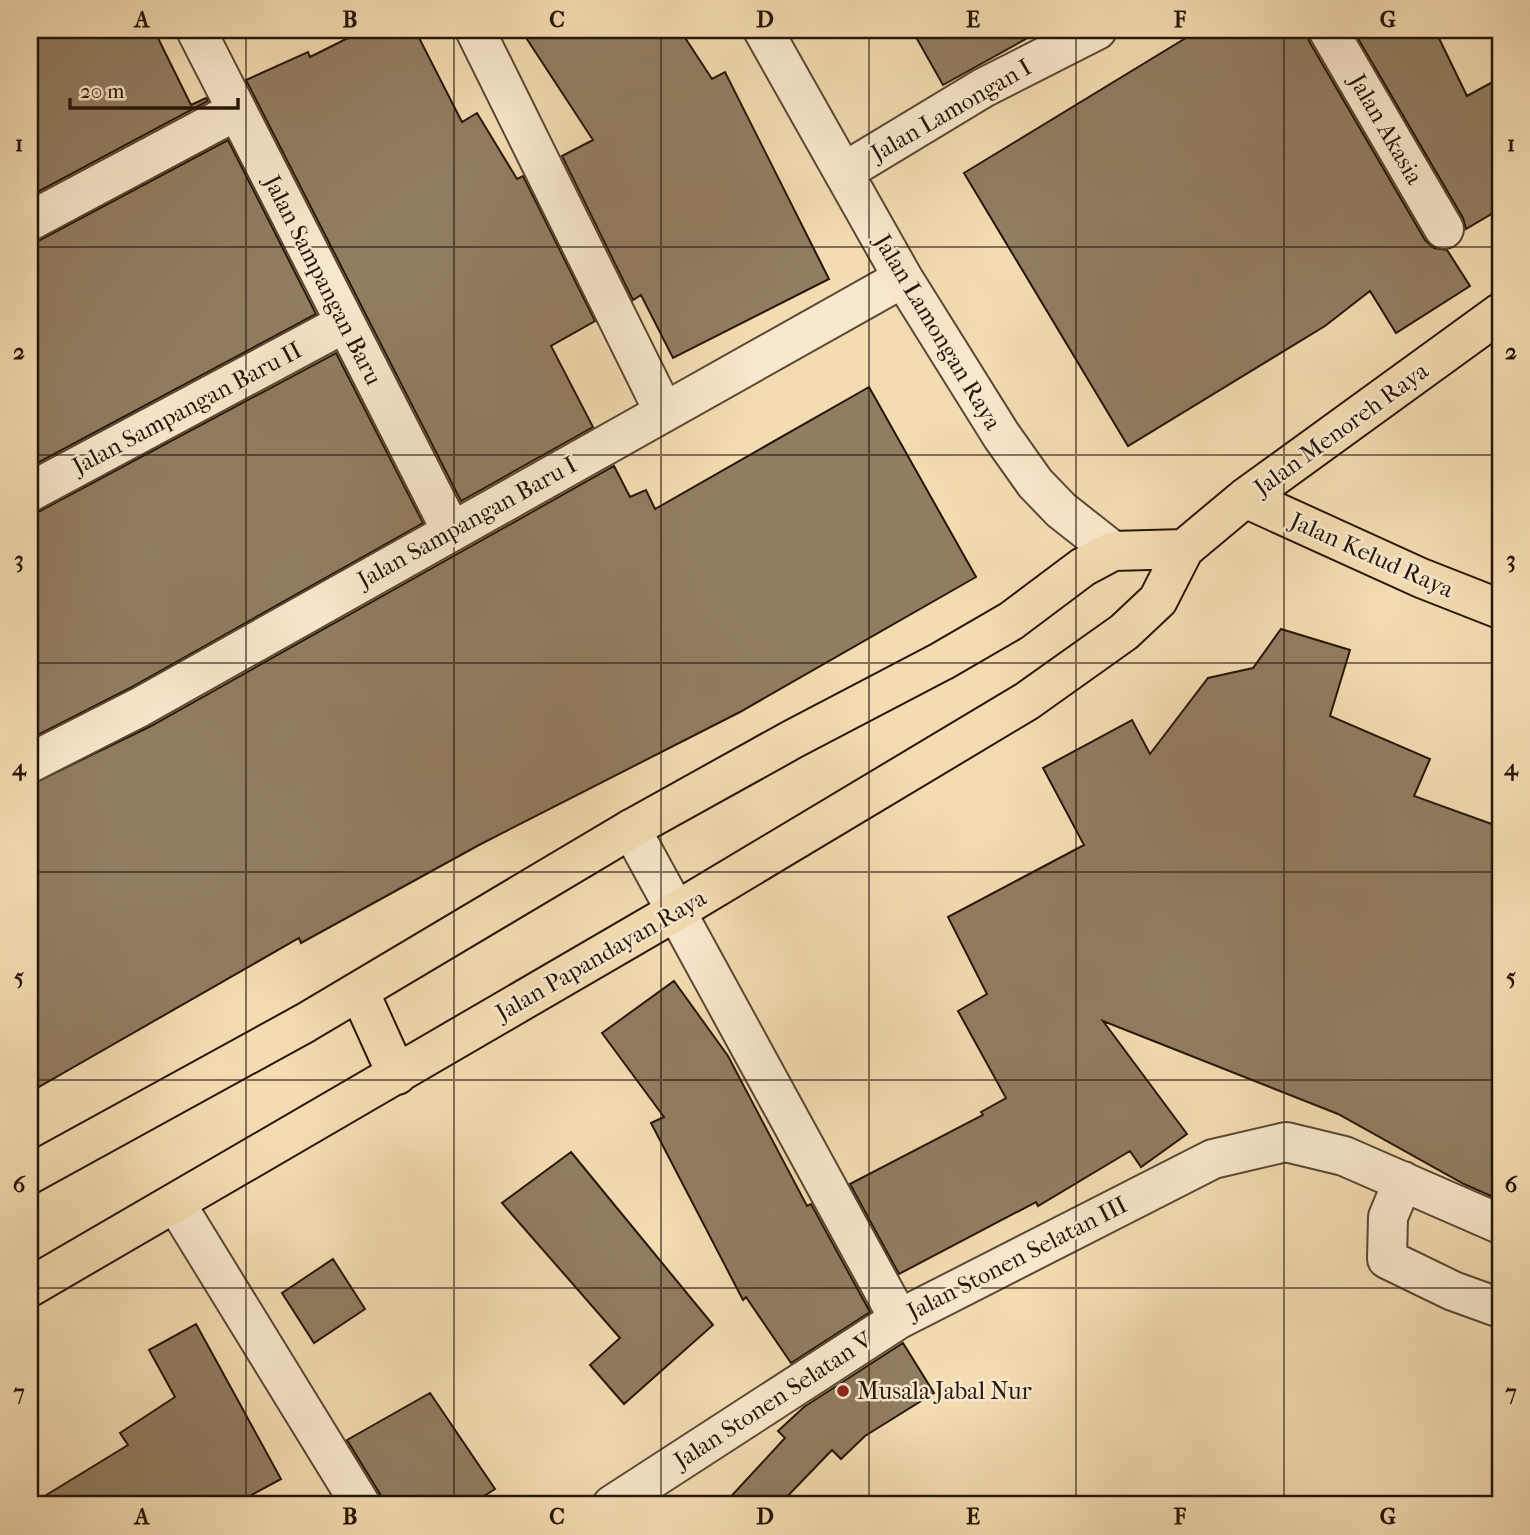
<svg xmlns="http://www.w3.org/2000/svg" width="1530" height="1535" font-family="'IM FELL French Canon',serif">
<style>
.building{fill:#917d61;stroke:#261609;stroke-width:2}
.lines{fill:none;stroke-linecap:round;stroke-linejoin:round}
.minor-casing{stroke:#5a4833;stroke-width:42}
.major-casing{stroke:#261609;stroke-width:42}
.minor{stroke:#f8e8cd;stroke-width:38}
.major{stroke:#f4dcb2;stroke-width:38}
.grid{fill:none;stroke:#261609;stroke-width:2;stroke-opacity:0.55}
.poi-dot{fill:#8f2418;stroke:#f8e8cd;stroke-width:2.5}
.labels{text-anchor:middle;stroke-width:5;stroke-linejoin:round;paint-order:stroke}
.street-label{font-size:24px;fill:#261609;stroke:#f8e8cd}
.poi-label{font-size:24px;fill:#261609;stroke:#f8e8cd;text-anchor:start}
.neatline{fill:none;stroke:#261609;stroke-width:2.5}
.grid-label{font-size:23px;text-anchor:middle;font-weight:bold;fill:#261609}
</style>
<rect width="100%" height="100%" fill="#f4dcb2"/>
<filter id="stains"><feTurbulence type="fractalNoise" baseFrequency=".00286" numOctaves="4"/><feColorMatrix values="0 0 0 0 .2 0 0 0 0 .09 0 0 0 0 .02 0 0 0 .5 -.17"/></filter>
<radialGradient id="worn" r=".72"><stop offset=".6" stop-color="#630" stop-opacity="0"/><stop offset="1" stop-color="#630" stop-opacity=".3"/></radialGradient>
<path class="building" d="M30 30H154L191 105 206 98 208 101 30 196Z
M364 30H415L462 122 477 113 517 179 523 176 595 321 551 346 593 427 461 501 246 80 308 52 310 57Z
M521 30H680L712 79 725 72 829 279 673 358 641 295 633 300 562 156 593 140Z
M912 30H1042L943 85Z
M1199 30H1306L1309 41 1425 240 1434 248 1447 250 1470 286 1396 333 1370 291 1325 326 1128 446 964 173Z
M1353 30H1435L1467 96 1500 78V209L1466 229 1463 218Z
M228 140 316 314 30 467V243L40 240Z
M336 353 423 523 130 688 30 739V514L40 511Z
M869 387 976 577 740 712 479 845 301 943 299 938 30 1092V785L151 726 614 466 630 497 646 490 655 509Z
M1281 629 1350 650 1330 716 1430 759 1414 796 1500 827V1200L1464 1184 1338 1114 1103 1021 1187 1134 1141 1167 1130 1151 1038 1206 1036 1202 899 1274 850 1184 983 1115 981 1112 1006 1098 958 1011 987 994 948 917 1084 845 1043 768 1132 720 1150 754 1208 678 1253 668Z
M674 981 728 1056 807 1206 811 1204 870 1312 791 1363 746 1297 743 1300 651 1123 664 1117 602 1033Z
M571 1152 713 1325 624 1404 590 1365 620 1338 502 1203Z
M333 1259 365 1309 314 1343 282 1293Z
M196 1324 281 1479 233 1505H30L128 1445 120 1433 175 1397 149 1350Z
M903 1343 934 1393 865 1436 841 1459 832 1450 779 1505H723L785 1438 778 1431 804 1407Z
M430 1393 495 1489 470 1505H383L380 1494 347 1440Z"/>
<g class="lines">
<g class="minor-casing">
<path id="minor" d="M196 30 451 530
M475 30 664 412
M763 30 903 278 1001 435 1035 483 1061 510 1113 551
M1328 30 1444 229
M844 172 983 88 1097 30
M30 221 236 111
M30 492 345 323
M30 763 140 707 903 278
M631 829 899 1319 1213 1159 1286 1142 1344 1156 1500 1224
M1403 1181 1388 1217 1387 1259 1453 1291 1500 1308
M176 1204 361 1505
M612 1505 899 1319"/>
</g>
<g class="major-casing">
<path id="major" d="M1245 498 1421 578 1500 609
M359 991 397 1075
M30 1174 305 1023 631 829 793 739 942 661 1011 621 1083 567 1113 551 1184 549
M30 1287 678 910 1027 701 1124 632 1158 600 1184 549 1245 498 1500 313"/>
</g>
<use href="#minor" class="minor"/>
<use href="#major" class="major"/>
</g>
<path class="grid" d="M246 30V1505M454 30V1505M661 30V1505M869 30V1505M1076 30V1505M1284 30V1505M30 247H1500M30 455H1500M30 663H1500M30 872H1500M30 1080H1500M30 1288H1500"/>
<circle class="poi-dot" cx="843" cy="1391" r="7"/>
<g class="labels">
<g class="street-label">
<text transform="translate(951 110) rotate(-30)" y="8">Jalan Lamongan I</text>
<text transform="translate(1386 129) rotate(60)" y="8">Jalan Akasia</text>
<text transform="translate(323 280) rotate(63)" y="8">Jalan Sampangan Baru</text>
<text transform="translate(938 332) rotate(59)" y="8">Jalan Lamongan Raya</text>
<text transform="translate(187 408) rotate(-28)" y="8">Jalan Sampangan Baru II</text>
<text transform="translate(1341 429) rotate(-36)" y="8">Jalan Menoreh Raya</text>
<text transform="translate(467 522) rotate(-29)" y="8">Jalan Sampangan Baru I</text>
<text transform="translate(1372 555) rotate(24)" y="8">Jalan Kelud Raya</text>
<text transform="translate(601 955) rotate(-30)" y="8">Jalan Papandayan Raya</text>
<text transform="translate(1017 1258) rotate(-27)" y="8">Jalan Stonen Selatan III</text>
<text transform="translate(773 1400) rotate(-33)" y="8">Jalan Stonen Selatan V</text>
</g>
<g class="poi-label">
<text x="857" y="1399">Musala Jabal Nur</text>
</g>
</g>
<rect width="1530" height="1535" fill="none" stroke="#f4dcb2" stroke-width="77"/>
<path d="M70 98v10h168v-10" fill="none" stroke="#261609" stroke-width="3.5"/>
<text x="80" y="98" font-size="21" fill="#261609" stroke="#f8e8cd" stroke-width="5" paint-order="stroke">20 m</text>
<rect x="38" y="38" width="1454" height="1458" class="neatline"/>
<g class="grid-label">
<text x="142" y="27">A</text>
<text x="350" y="27">B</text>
<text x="557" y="27">C</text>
<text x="765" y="27">D</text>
<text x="973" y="27">E</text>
<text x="1180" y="27">F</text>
<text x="1388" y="27">G</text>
<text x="19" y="151">1</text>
<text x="1511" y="151">1</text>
<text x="19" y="359">2</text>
<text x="1511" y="359">2</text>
<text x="19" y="567">3</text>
<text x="1511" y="567">3</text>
<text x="19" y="775">4</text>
<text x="1511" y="775">4</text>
<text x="19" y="984">5</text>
<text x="1511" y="984">5</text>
<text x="19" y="1192">6</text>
<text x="1511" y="1192">6</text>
<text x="19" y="1400">7</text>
<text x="1511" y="1400">7</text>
<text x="142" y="1524">A</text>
<text x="350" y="1524">B</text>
<text x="557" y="1524">C</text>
<text x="765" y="1524">D</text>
<text x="973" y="1524">E</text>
<text x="1180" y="1524">F</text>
<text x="1388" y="1524">G</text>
</g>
<rect width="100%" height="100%" filter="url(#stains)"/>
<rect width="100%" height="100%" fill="url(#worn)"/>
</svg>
